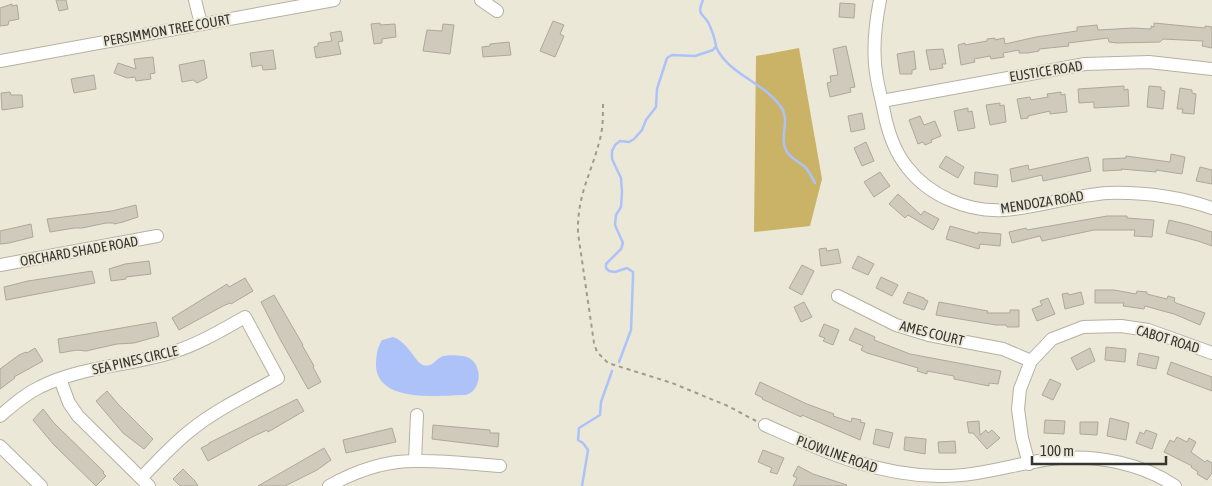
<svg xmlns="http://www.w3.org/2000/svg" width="1212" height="486" font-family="'Asap Condensed',sans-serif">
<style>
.forest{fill:#cab266}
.water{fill:#adc2f8}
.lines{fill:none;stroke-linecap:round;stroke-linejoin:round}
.stream{stroke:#adc2f8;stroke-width:2.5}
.building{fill:#cfcabb;stroke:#ada99a}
.minor-casing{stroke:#b5b1a2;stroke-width:14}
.path{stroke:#9e9b90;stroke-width:2;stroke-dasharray:4 4;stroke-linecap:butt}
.minor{stroke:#fff;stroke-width:12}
.labels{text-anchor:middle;stroke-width:4;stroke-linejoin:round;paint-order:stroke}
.street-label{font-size:14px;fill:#37352f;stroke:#ece8d8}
</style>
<rect width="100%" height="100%" fill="#ece8d8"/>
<path class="forest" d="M799 48 822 179 810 226 754 232 756 56Z"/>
<path class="water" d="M393 337C409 343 415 362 423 365 433 368 435 359 443 356 448 355 457 355 462 356 482 357 485 389 466 395 441 395 378 404 376 366 376 356 377 348 382 340Z"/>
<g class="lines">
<path class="stream" d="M716 47C729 75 764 82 781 107 791 121 778 138 787 152 791 158 799 162 805 167 809 171 812 177 815 183
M619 362 631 330 633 277V272L627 268 615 272 609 271 606 268V264L621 249 623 243 615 225 616 215 621 207 622 192 621 178 612 159V151L615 145 620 141 629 142 634 139 642 130 646 120 656 107 657 89 667 58 672 55 695 56 713 50 716 46C715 40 711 28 708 22 701 12 697 14 703 0
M582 486 588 450 583 443 578 440 579 428 600 415 601 402 612 371"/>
</g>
<path class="building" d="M56 0H66L68 9 59 11Z
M840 3 855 4 854 18 839 17Z
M12 4V6L17 5 19 19 9 21 8 25 0 26V8Z
M553 21 564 25 560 34 564 36 555 57 540 51Z
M380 23V25L395 24 396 37 382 39V43L374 44 371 24Z
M1154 23 1205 28V26L1212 27V48L1202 46 1203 41 1163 39 1160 42 1117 43 1109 42 1108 38 1068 43 1069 46 1039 49V51L1028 53H1019V50L1003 53 1004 57 991 59 990 56 974 59 975 62 961 65 958 45 965 43V45L987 41V39L995 38V40L1004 38 1005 44 1036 37 1077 31V27L1088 26 1097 25 1098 30 1133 28 1151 29V26L1154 27Z
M443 24 454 25 450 54 423 51 427 30 442 31Z
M341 31 343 41 338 42 341 54 316 58 314 47 318 46V43L332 41 330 33Z
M509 42 511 55 483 57 482 47 490 46V44Z
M846 46 855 87 850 88 851 92 830 97 827 83 831 82 830 76 838 75 833 49Z
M943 49 946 64H942L943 68 930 70 926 50Z
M273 50 276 69 263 70 262 65 252 67 250 53Z
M914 51 916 69 912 70V74H900L897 54Z
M153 57 155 73 150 74 151 79 136 81 135 77 127 78 114 73 118 63 136 69 134 59Z
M204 60 207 78 197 83 193 80 182 82 179 65Z
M94 75 96 89 74 93 71 79Z
M1124 86V90L1128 89 1129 106 1094 108V102L1079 103 1078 89Z
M1149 86 1161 87V90L1165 91 1163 109 1147 107Z
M1180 88 1192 90V93L1196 94 1194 114 1182 113 1183 109H1177Z
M10 92 11 95H22L23 107 2 110 1 93Z
M1061 92V95L1065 94 1067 112 1050 114V111L1028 116V118L1021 119 1017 99 1030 97 1031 100 1048 97 1047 94Z
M1000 103V106L1004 105 1006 122 990 125 986 105Z
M968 108V112L972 111 975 128 958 131 954 111Z
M862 113 865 129 851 132 848 116Z
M920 116 924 125 935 121 941 136 931 140 932 142 925 145 923 142 918 144 909 120Z
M866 142 874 161 862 166 854 148Z
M1171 154 1185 157 1182 174 1156 170V172L1121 169 1122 170 1103 171V159L1126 158V156L1170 162Z
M946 156 964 167 958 178 939 167Z
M1088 157 1091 171 1043 181 1042 175 1012 182 1010 169 1028 165 1029 170Z
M1200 167 1212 170V184L1196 181Z
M880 172 890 186 874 197 864 182Z
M975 172 998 175 997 187 974 184Z
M898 194 921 215 924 211 939 219 933 230 908 215 905 218 889 204Z
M136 205 138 217 123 222 114 224V223H106L82 228H74L50 232 47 219 112 211Z
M1107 216H1127V218L1154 220 1152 237 1134 236 1135 230H1094L1042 241 1040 236 1012 243 1009 232 1026 228 1027 230Z
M1169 220 1190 225 1212 232V246L1198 241 1166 233Z
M31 224 33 237 9 243 0 244V231Z
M950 226 978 234V232L1001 234 1000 246 980 244 979 249 946 239Z
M826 248 827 251 838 249 841 263 821 266 819 249Z
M858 256 874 264 868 275 852 268Z
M149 261 151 274 126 277V279L111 281 109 269 125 264Z
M802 265 814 271 802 295 789 288Z
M92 271 95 283 6 300 4 287 28 281Z
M881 277 898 285 892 296 876 288Z
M245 278 253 291 231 304 230 303 223 306 179 330 172 318 227 284 229 287Z
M1095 290H1114L1136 294 1137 291 1147 292V294L1167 299 1168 296 1175 298 1174 301 1176 303 1205 313 1200 325 1174 314 1145 306 1144 309 1123 306 1124 303H1095Z
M908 292 924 298V299L928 301 924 310 903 303Z
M1081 292 1084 304 1065 309 1062 294 1068 293 1069 295Z
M274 295 303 345H302L314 366 313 367 321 382 308 389 280 339 261 302Z
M1048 298 1055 314 1037 321 1032 309 1042 305 1040 301Z
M804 302 812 317 801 322 794 307Z
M939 302 988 311 987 313H1010V310H1019V327H1007L1006 325H996L936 315Z
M156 322 159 336 134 343 117 344 86 351 77 350 60 353 58 339Z
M824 324 839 330 833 345 823 341 825 338 819 336Z
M855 328 875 337 874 340 910 354 1001 371 998 384 989 383V386L954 379V376L927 371V374L917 371 918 368 867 353 861 350 863 346 849 340Z
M1106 347 1126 349 1125 362 1105 360Z
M35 348 43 361 14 377 15 378 0 389V369L19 355 26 352 27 353Z
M1090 348 1095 361 1077 370 1071 358Z
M1139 353 1159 357 1156 369 1137 365Z
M1171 362 1212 377V391L1167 374Z
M1050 379 1061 384 1053 400 1042 395Z
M760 382 807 404 834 414 833 416 851 422 852 418 861 420 860 422 865 423 860 440 802 415 801 417 762 399 763 398 755 394Z
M107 391 118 404 153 439 144 449 123 433 96 401Z
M297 399 304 411 268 432 267 430 252 437 208 461 201 448 209 444V443Z
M43 409 54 423 104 472 103 473 106 476 96 486 54 445 33 420Z
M1110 418 1129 423 1126 440 1107 436Z
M1045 420 1065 421 1064 434 1044 433Z
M979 421 980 435 986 430 988 433 992 430 1000 438 987 449 973 433H969L967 422Z
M1080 422H1098L1097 435 1080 434Z
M433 425 490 430V433H499L498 447 432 439Z
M392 428 396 442 346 453 343 440Z
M876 429 893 433 889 448 873 444Z
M1146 430 1157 434 1152 449 1136 443 1140 432 1144 434Z
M905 437 926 439 925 454 904 450Z
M1177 437 1187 442 1189 438 1196 442 1191 452 1205 462 1207 460 1212 463V473L1207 480 1197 474 1198 472 1191 467 1192 466 1164 452 1170 440 1174 442Z
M955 441 956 453H939L938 442Z
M324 448 331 460 317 470 285 486H258Z
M763 450 784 458 777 474 770 472 772 468 758 462Z
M798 466 813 474 847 485 846 486H793L797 478 793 476Z
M183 469 195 481 198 486H180L173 479Z"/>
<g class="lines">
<g class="minor-casing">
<path id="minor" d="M195 0 201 24
M481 0 497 11
M880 0C875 25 872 53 877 79 879 90 882 101 884 112 888 132 894 151 907 167 929 196 968 212 1003 210 1038 208 1073 195 1108 193 1143 192 1179 197 1212 208
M0 61 334 0
M882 101 1085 64 1149 62 1212 69
M0 265 157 236
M838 296 896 325 929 335 1003 349 1031 361
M60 379 69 403 78 416 149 486
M0 416C13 405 25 394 40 387 82 366 130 366 173 352 199 344 222 330 245 317L278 378C249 394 217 409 191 430 173 444 157 462 141 478
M765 425C823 451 874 475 939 476 980 477 1019 462 1059 458 1098 455 1143 464 1175 486
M0 446 41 486
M415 461 417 415
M1029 464 1022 438 1018 409 1020 389 1031 361 1052 339 1083 327 1121 326 1148 330 1212 353
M329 486C354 472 385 461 414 461 443 460 472 464 500 466"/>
</g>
<path class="path" d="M603 104C603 116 603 128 600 139 591 175 577 194 578 233L594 343 597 352 608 363 672 383 728 406 756 421"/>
<use href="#minor" class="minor"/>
</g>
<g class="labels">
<g class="street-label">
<text transform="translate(167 30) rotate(-10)" y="5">PERSIMMON TREE COURT</text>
<text transform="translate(1046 71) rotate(-9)" y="5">EUSTICE ROAD</text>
<text transform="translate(1042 202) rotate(-9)" y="5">MENDOZA ROAD</text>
<text transform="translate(79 251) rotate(-10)" y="5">ORCHARD SHADE ROAD</text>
<text transform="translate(932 333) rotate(14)" y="5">AMES COURT</text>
<text transform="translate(1168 339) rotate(17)" y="5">CABOT ROAD</text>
<text transform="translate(135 360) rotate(-13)" y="5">SEA PINES CIRCLE</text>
<text transform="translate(837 454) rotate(20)" y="5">PLOWLINE ROAD</text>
</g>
</g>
<path d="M1032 456v8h134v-8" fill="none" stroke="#37352f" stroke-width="2.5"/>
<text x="1040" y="456" font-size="15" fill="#37352f" stroke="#ece8d8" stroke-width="4" paint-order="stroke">100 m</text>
</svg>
